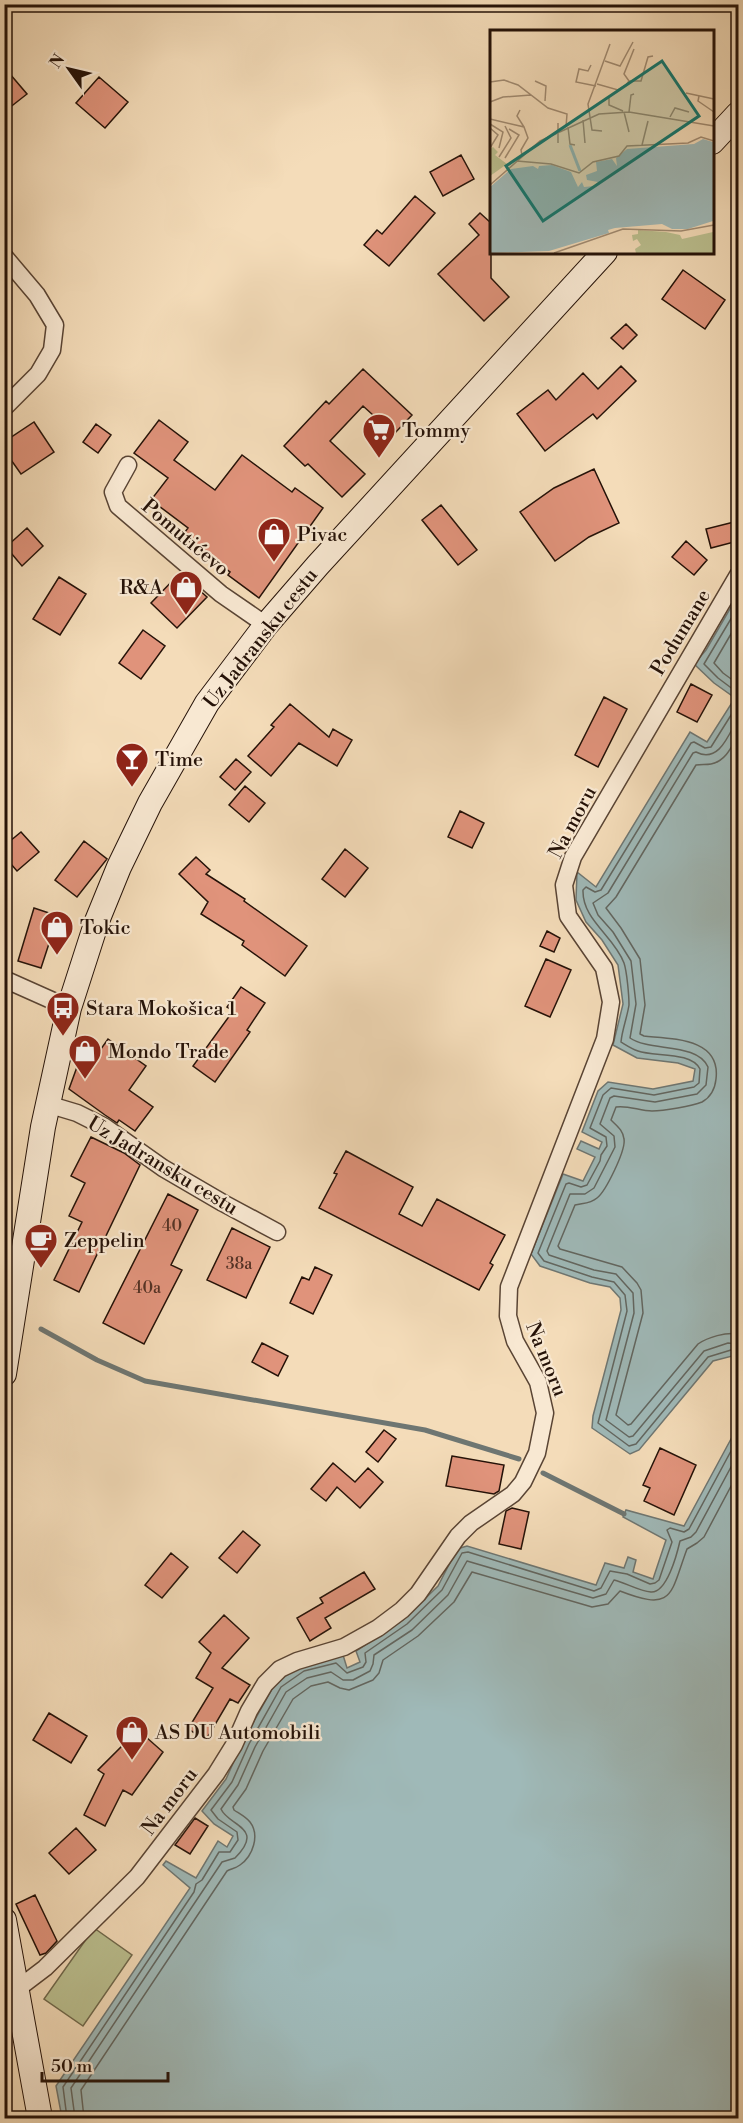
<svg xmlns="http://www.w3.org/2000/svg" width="743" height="2123" font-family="'Libre Bodoni',serif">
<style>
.green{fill:#bbc090;stroke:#70694c;stroke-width:1.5}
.water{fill:#9fb9b8;stroke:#6e7672;stroke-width:1.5}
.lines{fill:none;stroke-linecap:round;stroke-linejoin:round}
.shore{stroke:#626660;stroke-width:1.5}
.stream{stroke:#6e7672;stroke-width:5}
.building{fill:#e0937b;stroke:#251208;stroke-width:1.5}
.street-casing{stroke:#594434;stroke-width:19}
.secondary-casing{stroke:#251208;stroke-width:26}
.street{stroke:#f8e8d2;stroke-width:16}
.secondary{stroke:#f8e8d2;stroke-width:24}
.labels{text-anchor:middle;stroke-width:4.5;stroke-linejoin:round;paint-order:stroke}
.number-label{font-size:16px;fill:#543225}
.poi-label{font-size:20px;fill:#251208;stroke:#f8e8d2;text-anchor:start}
.street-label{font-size:20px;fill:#251208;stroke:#f8e8d2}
.inset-river{fill:none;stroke:#9fb9b8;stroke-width:3}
.inset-road{fill:none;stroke:#a18b72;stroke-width:1.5}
.view{fill:#0f766e;fill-opacity:0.15;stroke:#0f766e;stroke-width:3}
.inset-edge{fill:none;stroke:#251208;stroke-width:3}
</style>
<rect width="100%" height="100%" fill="#f4dcb9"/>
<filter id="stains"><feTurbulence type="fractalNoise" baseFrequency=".00333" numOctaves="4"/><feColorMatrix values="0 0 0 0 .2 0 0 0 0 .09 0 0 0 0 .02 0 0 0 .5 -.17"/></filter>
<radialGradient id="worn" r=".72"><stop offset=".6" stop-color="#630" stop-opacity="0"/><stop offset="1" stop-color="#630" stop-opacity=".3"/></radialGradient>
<path class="green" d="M94 1928 132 1955 83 2026 44 1999Z"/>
<path class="water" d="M738 595V1365L732 1356 713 1361 639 1450 630 1454 592 1428 593 1416 621 1310 620 1298 610 1287 590 1283 540 1266 531 1254 563 1174 583 1181 595 1157 577 1149 581 1141 599 1149 602 1142 582 1132 598 1091 608 1082 653 1089 693 1081 695 1069 678 1063 637 1058 613 1045 623 1004 618 965 602 940 586 922 576 900 577 872 596 887 690 732 707 742 735 698 714 683 694 664 706 650Z
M738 1426V2118H62L56 2086 190 1888 163 1865 166 1861 196 1878 218 1841 227 1847 233 1836 214 1824 202 1811 226 1779 243 1741 276 1682 302 1665 343 1655 347 1668 360 1662 356 1651 403 1620 438 1586 457 1549 467 1546 596 1585 605 1563 624 1568 628 1557 636 1560 633 1572 653 1579 666 1540 623 1517 626 1510 684 1526Z"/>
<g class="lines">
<path class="shore" d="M738 607 704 664 718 678 738 693
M738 622 714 663 723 673 738 684
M738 704 711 747 705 748 694 742 691 743 601 890 595 892 586 887 583 890C582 920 614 936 624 963 627 972 629 996 629 1005 627 1018 622 1030 621 1042 626 1045 632 1049 638 1051 654 1057 691 1051 700 1069L699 1083 694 1087 654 1095 611 1088 603 1095 590 1128 606 1137 607 1146 601 1155 600 1161 587 1185 581 1187 569 1183 566 1184 538 1253 544 1261 592 1277 614 1282 625 1295 627 1311 598 1423 629 1446 636 1444 708 1357 731 1350 738 1354
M738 718C729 734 719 764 696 752L693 753 608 893 593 903 598 915 613 932 631 961 636 1004 630 1038C650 1052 697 1042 708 1067L706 1085 697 1094 655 1102 614 1096 610 1098 600 1124 614 1136 615 1147 594 1188 585 1194H570L547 1251 549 1255 594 1270 616 1274 633 1293 634 1313 606 1420 629 1437 633 1436 704 1351 728 1343 738 1344
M738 735C732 746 726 761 711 764 706 765 701 764 696 765L616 897 606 908 621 928 640 959 645 1005 640 1034 644 1036C673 1039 721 1038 716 1079 715 1089 711 1097 702 1102 692 1106 664 1111 652 1111 640 1111 628 1105 616 1107L611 1120C617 1126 623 1130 624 1139 626 1150 606 1191 597 1198 590 1204 582 1203 575 1205L558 1246 560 1249 622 1267 637 1283 641 1290 643 1313 616 1415 628 1425 631 1424 698 1344C708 1337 726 1332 738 1334
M67 2118 63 2087 194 1892 196 1884 202 1880 219 1852H230L238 1840 237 1832 218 1819 211 1810 232 1782 249 1744 281 1687 304 1671 336 1663 347 1673 363 1667 366 1662 365 1653 407 1624 442 1590 462 1553 468 1552 594 1591 601 1588 610 1571 627 1574 650 1584 655 1583 659 1580 672 1542 667 1530 670 1528 684 1532 689 1529 738 1438
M75 2118 71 2088 222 1862 235 1858C266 1827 228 1826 221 1809L238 1785 255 1747 286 1692 307 1678 331 1672 343 1680H353L370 1671 373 1664 374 1655 412 1630 448 1595 467 1561 593 1598 606 1594 614 1580C626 1583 639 1591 651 1592 667 1593 677 1554 680 1541L691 1537 696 1532 738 1454
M84 2118 81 2090 227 1871C231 1869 236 1868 240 1865 253 1856 260 1835 250 1822 246 1817 240 1814 234 1810L233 1807 246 1789 263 1751 293 1699 311 1686 328 1682 340 1688 349 1690 373 1680 379 1673 383 1660 418 1636 454 1602 472 1572 592 1607 608 1604 620 1591C674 1612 670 1595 687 1549L697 1543 704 1537 738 1473"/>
<path class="stream" d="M41 1329 97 1360 145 1381 425 1430 519 1459
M543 1473 624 1514"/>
</g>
<path class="building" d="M4 67 27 94 4 112Z
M99 77 128 102 105 128 76 103Z
M461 155 474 179 443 196 430 172Z
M415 196 435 213 389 266 364 245 377 230 382 234Z
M480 213 491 223V278L509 297 484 321 438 274 479 235 469 224Z
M683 270 725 300 705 329 662 299Z
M626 324 637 335 623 349 611 338Z
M621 366 636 381 597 419 593 414 545 451 517 414 548 390 556 400 583 373 598 389Z
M363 369 412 415 394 434 363 406 330 441 365 474 342 497 308 464 305 466 284 446 326 401 329 404Z
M159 420 188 442 174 460 215 490 242 455 292 492 295 488 323 508 259 598 228 575 230 572 182 536 188 528 151 500 168 478 134 453Z
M34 422 54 452 21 474 4 450V442Z
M96 424 111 435 98 453 83 442Z
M594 469 619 523 589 537 555 561 520 512 554 488Z
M441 505 477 550 458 565 422 520Z
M738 521V541L711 548 706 529Z
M27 528 43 546 22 566 6 547Z
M686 541 707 560 694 575 672 557Z
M180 573 207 597 177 628 151 603Z
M59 577 86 594 60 635 33 619Z
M143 630 165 646 141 679 119 663Z
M691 684 712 695 697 722 677 712Z
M604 697 627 709 598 767 575 755Z
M290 704 329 737 333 729 352 740 337 766 299 743 271 776 248 756 274 727 271 725Z
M236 759 251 772 235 790 220 777Z
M245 786 265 803 249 822 229 805Z
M460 811 484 823 472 848 448 837Z
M21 832 39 852 17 871 4 856V846Z
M84 841 107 859 77 897 55 880Z
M345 849 368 868 345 897 322 879Z
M196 857 210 870 206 874 245 899 244 901 307 946 285 976 242 945 244 941 201 914 208 902 179 874Z
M34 908 58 916 41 968 18 961Z
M547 931 560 938 554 952 540 946Z
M546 959 571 970 550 1017 525 1006Z
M241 987 265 1003 247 1030 250 1032 215 1082 193 1066 233 1011 227 1007Z
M108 1039 146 1066 129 1090 153 1107 135 1131 119 1120 117 1123 105 1115 69 1089 81 1056 91 1063Z
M91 1137 124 1153 140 1165 79 1292 54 1280 82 1222 69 1216 85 1183 71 1176Z
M346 1151 413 1187 399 1214 422 1226 437 1199 505 1235 490 1263 493 1265 479 1290 319 1208 337 1174 334 1173Z
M168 1194 198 1210 171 1265 182 1270 144 1344 103 1323Z
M232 1228 270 1247 246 1298 207 1280Z
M315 1267 332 1275 313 1314 290 1303 302 1277 309 1280Z
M262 1343 288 1356 278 1376 252 1362Z
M384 1430 396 1439 378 1462 366 1452Z
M660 1448 696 1465 674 1515 644 1501 650 1488 643 1485Z
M452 1456 504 1465 499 1491 494 1494 446 1486Z
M333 1463 355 1482 368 1468 383 1482 360 1508 337 1487 326 1501 311 1489Z
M512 1508 529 1512 521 1549 499 1544 506 1511Z
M243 1531 260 1545 237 1573 219 1558Z
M171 1553 188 1567 162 1598 145 1585Z
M364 1572 375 1589 325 1618 331 1628 310 1641 297 1618 323 1603 320 1598Z
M224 1615 249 1638 222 1668 250 1685 238 1703 230 1699 206 1740 188 1729 213 1688 196 1678 211 1653 199 1642Z
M49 1713 87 1736 71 1763 33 1740Z
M138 1730 163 1752 132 1795 123 1790 105 1826 84 1815 104 1774 98 1770Z
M195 1818 208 1826 190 1854 175 1845Z
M76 1828 96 1850 69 1874 49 1853Z
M35 1895 57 1941 46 1953 40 1955 16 1904Z"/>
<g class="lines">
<g class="street-casing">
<path id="street" d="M4 256 37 295 55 325 52 350 38 374 4 408
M128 465 113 492 118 506 221 594 266 625
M4 979 69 1008
M47 1104 77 1113 105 1127 163 1168 223 1203 277 1232
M16 1990 45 1968 137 1877 216 1774 234 1745 249 1711 265 1684 280 1669 297 1661 344 1647 378 1628 402 1610 418 1594 458 1536 471 1523 513 1494 523 1482 537 1453 545 1413 538 1382 515 1341 508 1316 509 1287 605 1039 611 1002 604 968 568 916 564 885 573 857 738 575"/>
</g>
<g class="secondary-casing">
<path id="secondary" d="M712 142 738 114
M4 1374 43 1127 69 1008 97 921 119 867 150 803 207 703 266 625 318 565 605 252
M4 1920 40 2118"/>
</g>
<use href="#street" class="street"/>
<use href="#secondary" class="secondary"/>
</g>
<defs>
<g id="supermarket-pin" transform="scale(1.725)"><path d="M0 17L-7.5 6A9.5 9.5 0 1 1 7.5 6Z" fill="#8f2418" stroke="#f8e8d2"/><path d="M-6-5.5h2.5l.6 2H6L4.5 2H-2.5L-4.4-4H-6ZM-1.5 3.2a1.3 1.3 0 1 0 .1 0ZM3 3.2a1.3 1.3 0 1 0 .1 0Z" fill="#fff"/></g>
<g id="shop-pin" transform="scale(1.725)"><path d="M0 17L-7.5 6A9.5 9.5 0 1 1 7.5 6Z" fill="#8f2418" stroke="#f8e8d2"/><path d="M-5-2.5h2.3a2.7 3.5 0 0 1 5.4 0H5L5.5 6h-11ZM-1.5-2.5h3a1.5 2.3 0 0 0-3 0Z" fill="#fff"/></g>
<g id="bar-pin" transform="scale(1.725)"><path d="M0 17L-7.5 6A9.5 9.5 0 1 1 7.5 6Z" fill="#8f2418" stroke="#f8e8d2"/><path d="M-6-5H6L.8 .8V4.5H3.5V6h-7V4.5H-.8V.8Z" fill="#fff"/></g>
<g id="bus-pin" transform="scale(1.725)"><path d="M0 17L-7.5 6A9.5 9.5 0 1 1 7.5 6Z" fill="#8f2418" stroke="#f8e8d2"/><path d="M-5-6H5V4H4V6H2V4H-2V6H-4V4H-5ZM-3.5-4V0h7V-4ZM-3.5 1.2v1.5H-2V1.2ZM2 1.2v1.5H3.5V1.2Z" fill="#fff"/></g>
<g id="cafe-pin" transform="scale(1.725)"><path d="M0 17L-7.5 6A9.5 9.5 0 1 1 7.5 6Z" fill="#8f2418" stroke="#f8e8d2"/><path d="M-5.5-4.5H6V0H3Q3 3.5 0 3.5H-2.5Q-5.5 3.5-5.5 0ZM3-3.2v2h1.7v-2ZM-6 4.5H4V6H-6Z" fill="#fff"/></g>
</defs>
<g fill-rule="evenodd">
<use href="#supermarket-pin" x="379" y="430"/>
<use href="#shop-pin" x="274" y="534"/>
<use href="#shop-pin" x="186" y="587"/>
<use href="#bar-pin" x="132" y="759"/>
<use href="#shop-pin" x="57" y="927"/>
<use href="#bus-pin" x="63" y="1008"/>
<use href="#shop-pin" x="85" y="1051"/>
<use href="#cafe-pin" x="41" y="1240"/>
<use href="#shop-pin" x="132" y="1732"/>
</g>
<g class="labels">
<g class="number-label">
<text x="172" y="1231">40</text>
<text x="239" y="1269">38a</text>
<text x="147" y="1293">40a</text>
</g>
<g class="poi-label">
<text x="402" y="437">Tommy</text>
<text x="297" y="541">Pivac</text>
<text x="163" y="594" text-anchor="end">R&amp;A</text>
<text x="155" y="766">Time</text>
<text x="80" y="934">Tokic</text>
<text x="86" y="1015">Stara Mokošica 1</text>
<text x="108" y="1058">Mondo Trade</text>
<text x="64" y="1247">Zeppelin</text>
<text x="155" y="1739">AS DU Automobili</text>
</g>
<g class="street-label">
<text transform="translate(186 537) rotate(40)" y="7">Pomutićevo</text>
<text transform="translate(680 632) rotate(-59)" y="7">Podumane</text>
<text transform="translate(260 638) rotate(-52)" y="7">Uz Jadransku cestu</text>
<text transform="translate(572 822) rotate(-62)" y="7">Na moru</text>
<text transform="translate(163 1165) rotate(31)" y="7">Uz Jadransku cestu</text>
<text transform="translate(547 1359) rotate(68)" y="7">Na moru</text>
<text transform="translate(169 1801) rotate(-53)" y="7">Na moru</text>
</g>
</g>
<g transform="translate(490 30)">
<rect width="224" height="224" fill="#f4dcb9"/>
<path d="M3 117 8 122 5 125 17 134 0 146V119ZM148 200 176 202 190 205 192 209 223 202V223H146L145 219 151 215 147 209 143 211 142 205 148 204Z" fill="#bbc090"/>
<path d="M213 109 223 112V191L198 199H182L172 194 125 198 118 200 119 203 59 221 0 223V157L21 139 43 136 48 139 49 136 62 135 81 142 88 157 92 152 94 157 104 156 108 152 97 150 96 145 107 141 106 132 122 129 127 136 126 128 137 119 204 114Z" fill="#9fb9b8"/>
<path class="inset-river" d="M80 115 90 141"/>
<path class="inset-road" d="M115 31 130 36 143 12M101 35 98 41 89 39 86 52 106 56M45 51 56 56 55 71M139 51H151L158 27 163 26M0 52 14 50 28 55 58 78 77 84 76 97M107 54 128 60 136 55 139 51 134 44 144 19M196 63 224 69M209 66 208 71 224 82M119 68V75L133 81M0 72 13 67 41 65M30 80 27 86 34 97M134 82 139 102M139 82 141 65 144 64M180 87 185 78 199 82M0 89 34 97 38 108 31 120 32 125M93 90 95 113M68 93V113M0 94 13 102 9 118M78 97 80 114 85 115M0 98 8 105 0 118M112 101 102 100 98 74 120 14M152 115 158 91M9 127 21 108 15 96M15 128 29 105 19 99M27 131 61 134 89 143 103 132 129 126 137 116 198 113 211 107 224 111M0 155 50 111 109 84 139 82 224 96M64 223 133 199 191 201 224 195"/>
<path class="view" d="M172 31 209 86 53 191 16 136Z"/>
<rect width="224" height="224" class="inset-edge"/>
</g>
<rect width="743" height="2123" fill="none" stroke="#f4dcb9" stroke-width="24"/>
<rect x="6" y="6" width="731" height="2111" fill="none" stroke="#251208" stroke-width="3"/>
<rect x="12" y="12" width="719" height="2099" fill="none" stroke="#251208" stroke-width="1.5"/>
<g transform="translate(69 69) rotate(304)" stroke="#f8e8d2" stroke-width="4.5" paint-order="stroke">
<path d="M0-4.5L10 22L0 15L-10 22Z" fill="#251208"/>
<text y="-9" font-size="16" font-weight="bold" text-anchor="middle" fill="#251208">N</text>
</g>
<path d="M42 2072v9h126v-9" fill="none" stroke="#251208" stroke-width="3"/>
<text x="51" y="2072" font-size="18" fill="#251208" stroke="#f8e8d2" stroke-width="4.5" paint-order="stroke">50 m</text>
<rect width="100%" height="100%" filter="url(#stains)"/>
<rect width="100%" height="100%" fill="url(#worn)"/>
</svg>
